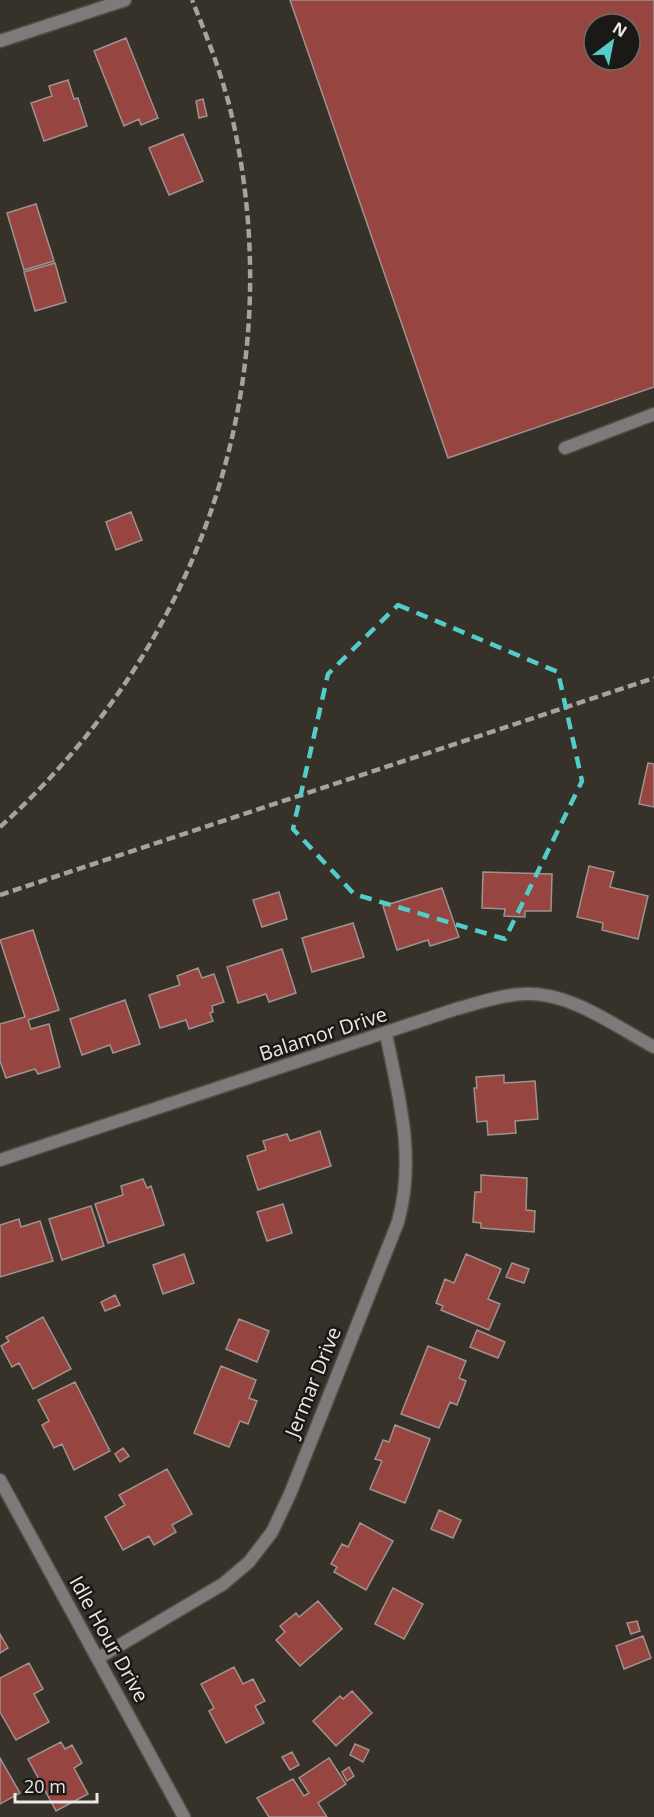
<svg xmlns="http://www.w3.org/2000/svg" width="654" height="1817" font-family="'Open Sans',sans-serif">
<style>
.building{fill:#964540;stroke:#9f9391;stroke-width:1.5;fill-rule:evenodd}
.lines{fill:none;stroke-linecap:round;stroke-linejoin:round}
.service-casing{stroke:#534e47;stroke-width:15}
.minor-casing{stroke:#534e47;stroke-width:15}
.service{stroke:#7f7a7a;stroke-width:12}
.minor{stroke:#7f7a7a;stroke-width:12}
.rail{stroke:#a6a29c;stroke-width:4.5;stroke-dasharray:9 4.5;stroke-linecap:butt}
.marked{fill:none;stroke:#53cdca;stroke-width:4.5;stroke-dasharray:12 8;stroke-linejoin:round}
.labels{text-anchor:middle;stroke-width:5;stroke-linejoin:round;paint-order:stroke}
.street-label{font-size:20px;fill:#ece9e4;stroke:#1b1916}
</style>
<rect width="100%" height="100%" fill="#363129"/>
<path class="building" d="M290 0H654V387L448 458ZM594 24H630V60H594Z
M126 38 158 118 141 125 139 119 124 126 94 51Z
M68 80 74 99 78 98 87 126 44 141 31 103 52 96 49 86Z
M203 99 207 116 199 118 196 101Z
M183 134 203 181 169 195 149 148Z
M36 204 54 261 24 270 7 213Z
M55 263 66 302 35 311 24 272Z
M131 512 142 540 116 550 106 522Z
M648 763 654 764V807L639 804Z
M589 866 614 872 610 887 648 896 638 939 602 930 603 923 577 917Z
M483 872 552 874 551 911H525V917L504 916 505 909 482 908Z
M442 888 459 937 430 946 428 940 397 950 383 906Z
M279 892 287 919 262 927 253 900Z
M353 923 364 957 312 972 302 938Z
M33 930 59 1010 28 1020 31 1029 49 1024 60 1067 38 1074 35 1069 6 1078 0 1061V1024L25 1017 0 940Z
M282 949 296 993 269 1002 266 994 238 1003 227 967Z
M198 968 202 978 214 974 224 1002 212 1006 213 1012 210 1013 213 1021 189 1029 186 1020 160 1028 149 995 180 985 177 976Z
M125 1000 140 1044 113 1053 110 1045 82 1055 70 1019Z
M504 1075V1083L535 1081 538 1119 515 1121 516 1133 488 1135 487 1121 477 1122 474 1088H477L476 1077Z
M320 1131 331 1166 258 1190 247 1156 266 1150 263 1141 287 1134 290 1141Z
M481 1175 527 1178 526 1210 535 1211 534 1232 481 1228V1223L473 1222 475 1192H481Z
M143 1179 147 1188 151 1186 164 1225 108 1243 95 1204 123 1195 121 1186Z
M283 1204 292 1233 267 1241 257 1212Z
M91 1206 104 1246 62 1260 49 1219Z
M19 1219 21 1227 40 1221 53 1261 0 1277V1225Z
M184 1254 194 1283 163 1294 153 1265Z
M466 1254 501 1269 488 1299 500 1304 489 1330 441 1310 443 1306 436 1303 445 1279 454 1283Z
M512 1263 529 1269 524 1283 506 1277Z
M115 1295 120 1305 105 1311 101 1302Z
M43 1317 71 1369 33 1389 19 1363 12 1367 1 1346 9 1341 6 1337Z
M239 1319 269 1331 257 1362 226 1349Z
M477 1330 505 1342 498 1358 470 1347Z
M428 1346 466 1361 459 1378 466 1381 457 1405 450 1402 439 1428 401 1414Z
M221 1366 256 1380 249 1398 257 1401 248 1424 240 1421 229 1447 194 1433Z
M75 1382 110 1451 74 1470 62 1444 54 1448 42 1425 49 1421 38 1400Z
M395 1425 430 1439 405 1503 370 1489 382 1461 375 1459 377 1455 383 1440 389 1442Z
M123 1448 129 1456 120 1462 115 1454Z
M167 1469 192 1514 172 1525 176 1532 154 1545 149 1536 123 1550 105 1517 125 1505 119 1495Z
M439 1510 461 1520 453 1538 431 1529Z
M360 1523 393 1541 366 1590 334 1572 337 1567 331 1564 342 1544 348 1547Z
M393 1588 423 1604 404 1639 375 1624Z
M318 1601 342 1629 300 1666 276 1640 285 1632 280 1626 296 1613 299 1617Z
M637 1621 640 1631 631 1634 627 1623Z
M0 1634 8 1648 0 1653Z
M643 1636 651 1658 624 1669 616 1646Z
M29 1663 43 1689 34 1694 49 1722 16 1740 0 1712V1678Z
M234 1667 243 1684 253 1679 262 1696 265 1701 255 1706 264 1723 226 1743 209 1711 214 1708 201 1684Z
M352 1691 372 1713 336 1746 313 1721 340 1696 343 1699Z
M61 1742 65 1749 72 1745 82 1763 74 1768 88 1794 56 1811 28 1759Z
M355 1744 369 1750 363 1762 350 1755Z
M292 1752 299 1765 290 1770 282 1757Z
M0 1758 20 1793 0 1804Z
M329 1758 346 1784 318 1803 327 1817H269L257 1798 293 1779 304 1796 309 1793 299 1778Z
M349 1767 354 1776 347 1781 342 1772Z"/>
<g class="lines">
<g class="service-casing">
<path id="service" d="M565 448 654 414"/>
</g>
<g class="minor-casing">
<path id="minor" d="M0 41 125 0
M0 1160 456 1009C478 1003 501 995 523 994 569 991 615 1026 654 1047
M0 1480 184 1817
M98 1658 223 1584 249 1562 272 1532 290 1494 398 1222C416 1157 399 1098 386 1034"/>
</g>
<use href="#service" class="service"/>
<use href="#minor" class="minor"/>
<path class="rail" d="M0 827C199 648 291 384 233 121 224 80 208 39 192 0
M0 895 654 678"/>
</g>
<path class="marked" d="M398 605 558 672 582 781 505 939 354 894 293 829 328 674Z"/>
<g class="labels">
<g class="street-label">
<text transform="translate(323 1034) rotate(-18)" y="7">Balamor Drive</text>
<text transform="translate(313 1382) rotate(-68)" y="7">Jermar Drive</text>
<text transform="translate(109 1639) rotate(61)" y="7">Idle Hour Drive</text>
</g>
</g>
<g transform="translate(612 42) rotate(32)"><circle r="28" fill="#1b1916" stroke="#6f6c68" stroke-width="1.5"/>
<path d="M0-4.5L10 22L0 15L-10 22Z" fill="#53cdca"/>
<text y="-9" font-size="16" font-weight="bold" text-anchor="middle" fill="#ece9e4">N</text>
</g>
<path d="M15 1793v9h82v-9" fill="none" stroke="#ece9e4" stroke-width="3"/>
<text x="24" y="1793" font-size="18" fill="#ece9e4" stroke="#1b1916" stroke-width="4.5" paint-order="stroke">20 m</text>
</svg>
